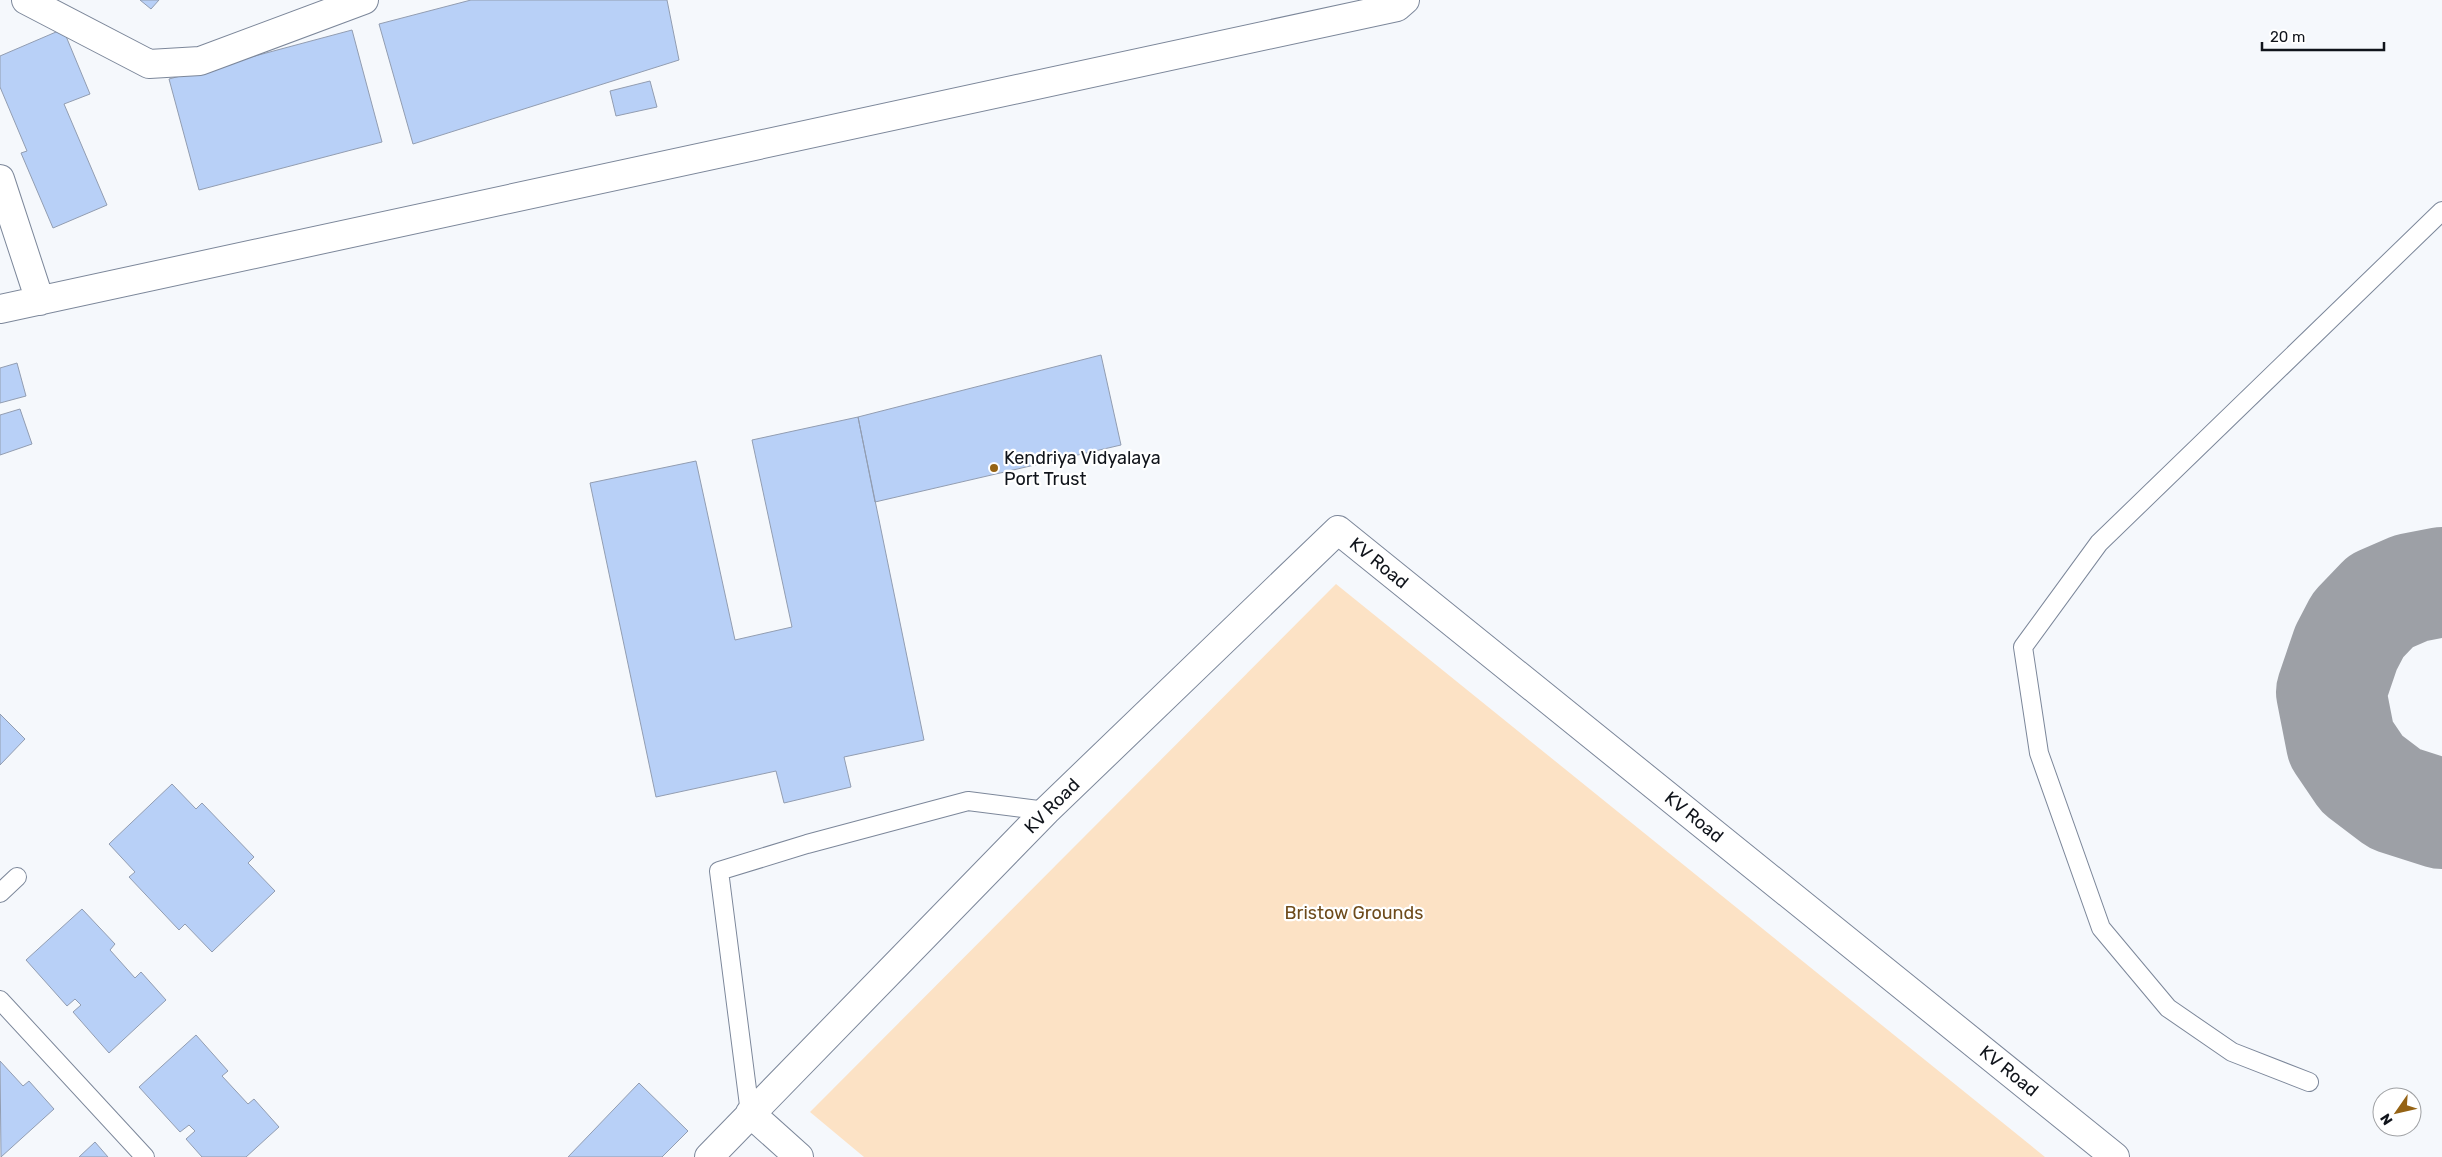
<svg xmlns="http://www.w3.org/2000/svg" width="2442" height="1157" font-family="Rubik,sans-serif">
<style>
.green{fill:#fce2c5}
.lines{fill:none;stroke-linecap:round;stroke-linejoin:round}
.taxiway{stroke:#9da0a6;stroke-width:110}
.building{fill:#b8d0f7;stroke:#929db1}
.lane-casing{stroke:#7c879a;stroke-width:20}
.street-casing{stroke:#7c879a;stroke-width:30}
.lane{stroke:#fff;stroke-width:18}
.street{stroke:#fff;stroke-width:28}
.poi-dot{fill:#956315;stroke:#fff;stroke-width:2}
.labels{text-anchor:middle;stroke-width:4.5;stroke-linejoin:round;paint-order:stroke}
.poi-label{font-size:18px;fill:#10141b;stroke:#fff;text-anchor:start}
.street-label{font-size:18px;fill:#10141b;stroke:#fff}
.park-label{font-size:18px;fill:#6e4b1b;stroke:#fff}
</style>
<rect width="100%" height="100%" fill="#f5f8fc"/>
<path class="green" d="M1336 584 2045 1157H864L810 1112Z"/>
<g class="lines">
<path class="taxiway" d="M2442 582 2411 588 2381 601 2358 625 2346 648 2331 692 2341 743 2362 774 2395 799 2442 814"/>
</g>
<path class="building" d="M140 0H159L151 9Z
M471 0H667L679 60 413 144 379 24Z
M63 29 90 94 64 104 107 205 53 228 21 153 27 151 0 87V56Z
M352 30 382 142 199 190 169 79Z
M650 81 657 107 616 116 610 91Z
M1101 355 1121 445 875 502 858 417Z
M17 363 26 396 0 403V368Z
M20 409 32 444 0 455V415Z
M858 417 924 740 844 757 851 787 784 803 776 771 656 797 590 483 696 461 735 640 792 627 752 440Z
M0 714 25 739 0 765Z
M172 784 196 809 202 803 254 857 248 863 275 891 212 952 185 924 179 930 129 877 135 872 109 844Z
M82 909 115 944 110 950 135 978 141 972 166 1000 109 1053 73 1012 81 1005 75 999 67 1006 26 960Z
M196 1035 228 1071 222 1076 248 1104 254 1099 279 1127 246 1157H202L186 1139 195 1131 189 1125 180 1132 139 1087Z
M0 1061 23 1086 29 1081 54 1109 1 1157Z
M639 1083 688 1131 662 1157H568Z
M95 1142 108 1157H79Z"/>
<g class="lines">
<g class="lane-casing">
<path id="lane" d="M0 893 17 877
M0 1000 145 1157
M2309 1082 2232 1052 2168 1008 2101 928 2039 753 2023 647 2099 543 2442 211
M750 1113 719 871 807 844 968 801 1046 811"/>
</g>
<g class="street-casing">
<path id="street" d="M26 0 149 64 200 61 364 0
M0 179 40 301
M0 309 1397 7 1405 0
M750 1113 799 1157
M709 1157 1046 811 1338 530 2115 1157"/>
</g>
<use href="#lane" class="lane"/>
<use href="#street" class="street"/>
</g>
<circle class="poi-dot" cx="994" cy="468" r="5"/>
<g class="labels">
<g class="poi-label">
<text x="1004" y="464">Kendriya Vidyalaya<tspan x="1004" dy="21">Port Trust</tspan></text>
</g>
<g class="street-label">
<text transform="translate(1379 563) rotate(39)" y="6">KV Road</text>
<text transform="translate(1052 806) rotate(-45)" y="6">KV Road</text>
<text transform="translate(1694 817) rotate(39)" y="6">KV Road</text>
<text transform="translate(2009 1071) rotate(39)" y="6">KV Road</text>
</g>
<g class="park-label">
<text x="1354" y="919">Bristow Grounds</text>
</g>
</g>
<g transform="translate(2397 1112) rotate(236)"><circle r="24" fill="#ffffff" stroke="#9fa1a4"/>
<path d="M0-4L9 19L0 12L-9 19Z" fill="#956315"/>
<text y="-8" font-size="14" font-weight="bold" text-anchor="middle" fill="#10141b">N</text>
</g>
<path d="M2262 42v8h122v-8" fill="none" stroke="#10141b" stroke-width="2.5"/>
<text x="2270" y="42" font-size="15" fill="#10141b" stroke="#ffffff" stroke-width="4" paint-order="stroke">20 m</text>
</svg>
